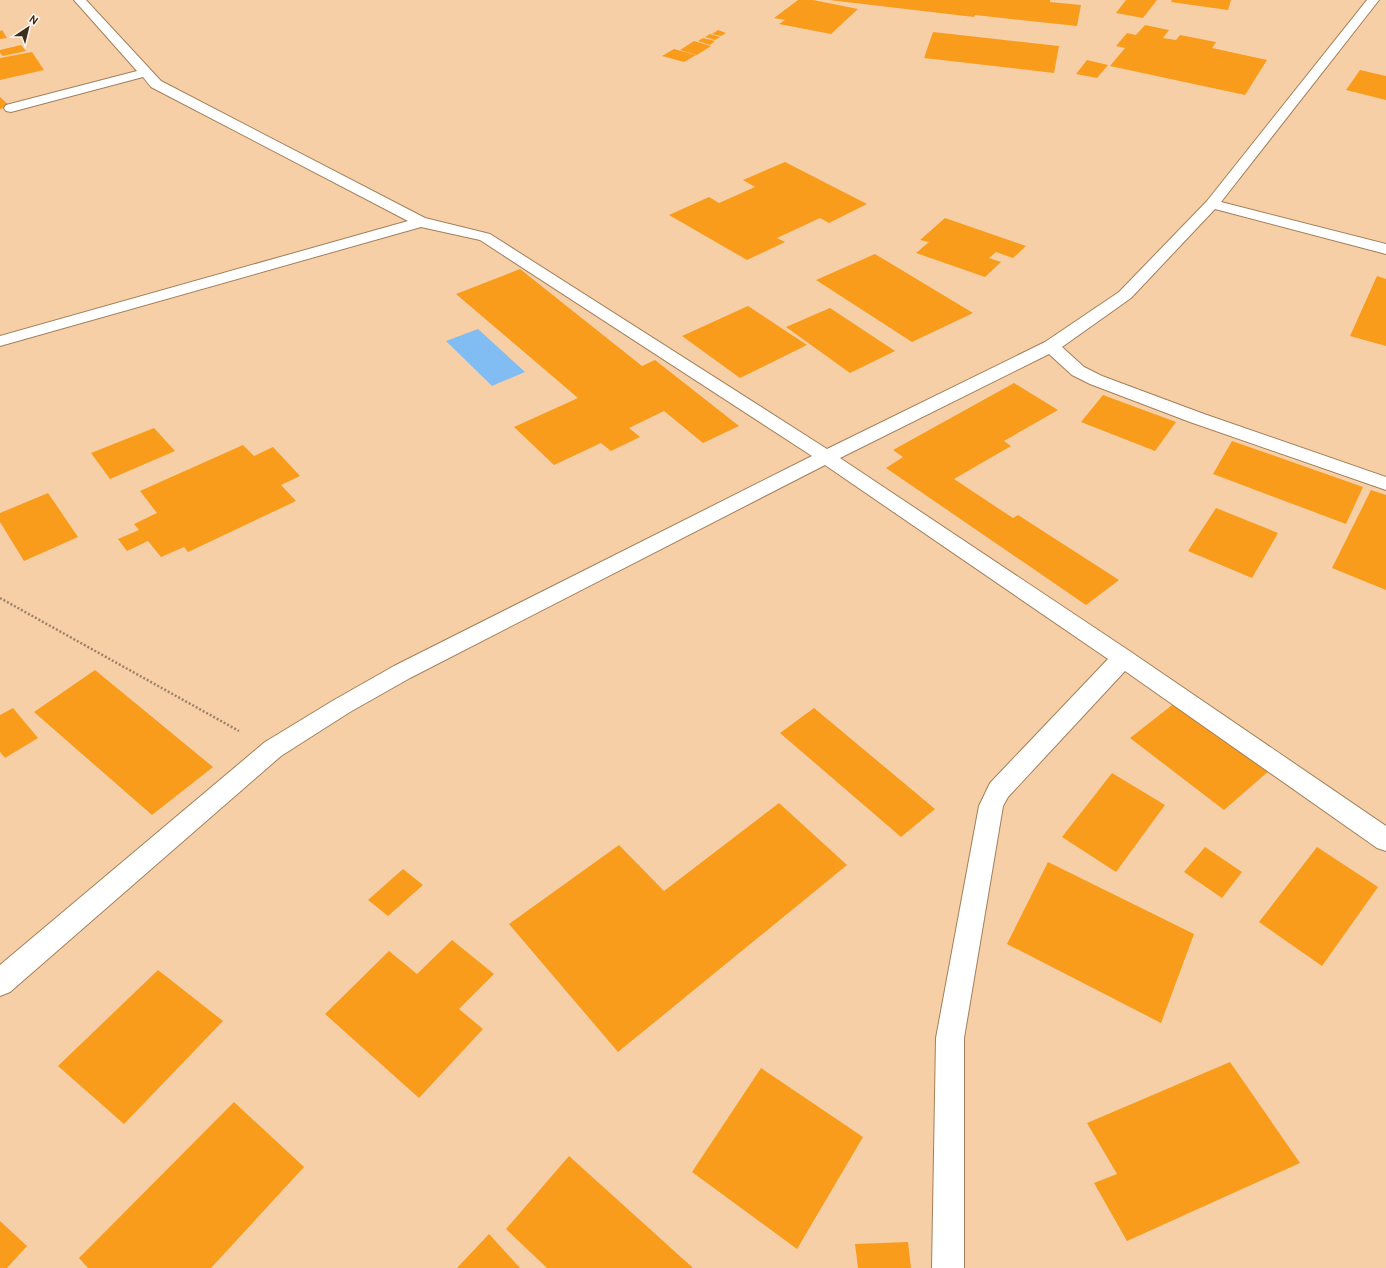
<svg xmlns="http://www.w3.org/2000/svg" width="1386" height="1268" font-family="Overpass,sans-serif">
<style>
.water{fill:#81bcf2}
.building{fill:#f99c1b}
.lines{fill:none;stroke-linecap:round;stroke-linejoin:round}
.minor-casing{stroke:#a47f59;stroke-width:2}
.path{stroke:#9d8165;stroke-width:2.5;stroke-dasharray:2 2;stroke-linecap:butt}
.minor{fill:#fff;fill-rule:evenodd}
</style>
<rect width="100%" height="100%" fill="#f7cfa7"/>
<path class="water" d="M478 329 525 372 492 386 446 341Z"/>
<path class="building" d="M798 0H813L858 9 831 34 779 24 785 20 774 18Z
M829 0H1050V2L1081 5 1077 26 975 15 974 17Z
M1126 0H1157L1143 18 1116 13Z
M1172 0H1231L1228 10 1171 2Z
M1145 25 1169 30 1163 38 1176 40 1180 35 1216 42 1212 48 1267 60 1245 95 1110 66 1125 48 1116 46 1127 33 1136 35Z
M2 30 7 38 0 39V31Z
M718 30 726 33 721 36 712 34Z
M933 32 1059 46 1054 73 924 58Z
M710 34 720 37 715 40 705 37Z
M703 38 715 41 710 45 698 41Z
M694 41 711 46 697 55 680 50Z
M21 45 26 51 3 56 0 53V50Z
M674 49 696 55 684 62 662 56Z
M32 52 44 70 0 80V58Z
M1087 60 1108 65 1097 78 1076 74Z
M1360 70 1386 76V100L1346 90Z
M0 97 10 106 0 109Z
M785 162 867 204 829 223 820 218 777 238 785 242 747 260 669 215 709 197 719 203 755 187 743 180Z
M945 218 1026 246 1013 258 996 252 989 258 1001 262 985 277 916 253 929 242 920 240Z
M875 254 973 313 912 342 816 280Z
M520 269 642 366 655 360 739 426 703 443 664 411 629 428 640 437 611 451 601 443 554 465 514 427 578 398 456 294Z
M1377 276 1386 279V346L1350 336Z
M748 306 807 345 740 378 682 336Z
M830 308 895 351 850 373 786 327Z
M1014 383 1058 410 1004 441 1011 446 954 479 1013 518 1018 515 1119 580 1086 605 886 468 903 457 893 450Z
M1103 395 1176 422 1155 451 1081 422Z
M154 428 175 451 110 479 91 453Z
M1232 441 1363 487 1346 524 1213 474Z
M243 445 254 456 273 447 300 476 281 485 296 501 188 552 184 547 161 557 148 541 127 551 118 539 139 530 134 524 157 513 140 491Z
M1371 490 1386 495V590L1332 568Z
M48 493 78 537 24 561 0 522V513Z
M1216 508 1278 533 1252 578 1188 551Z
M95 670 213 767 152 815 34 712Z
M1176 702 1270 770 1224 810 1130 738Z
M13 708 38 738 5 758 0 752V715Z
M814 708 935 809 901 837 780 733Z
M1112 773 1165 805 1116 872 1062 837Z
M779 803 847 865 618 1052 509 924 619 845 664 891Z
M1205 847 1242 872 1222 898 1184 872Z
M1317 847 1378 887 1322 966 1259 922Z
M1048 862 1194 934 1161 1023 1007 944Z
M403 869 423 885 388 916 368 900Z
M452 940 494 974 459 1009 483 1029 419 1098 325 1014 389 951 417 974Z
M158 970 223 1021 124 1124 58 1066Z
M1230 1062 1300 1163 1127 1241 1094 1183 1117 1174 1087 1123Z
M761 1068 863 1137 797 1249 692 1172Z
M234 1102 304 1167 211 1268H88L79 1258Z
M569 1156 693 1268H547L506 1229Z
M0 1221 27 1246 7 1268H0Z
M489 1234 520 1268H457Z
M908 1242 911 1268H858L855 1244Z"/>
<g class="lines">
<g class="minor-casing">
<path id="minor" d="M74 0H86L161 81 425 218 490 234 827 449 1045 342 1119 292 1207 201 1367 0H1379L1221 202 1386 244V254L1215 209 1131 298 1062 347 1084 367 1102 376 1204 414 1386 477V490L1190 422 1090 384 1072 375 1049 354 840 458 1131 652 1386 826V851L1377 848 1125 671 1008 797 1003 806 964 1038V1268H932L936 1038 979 806 990 783 1108 659 825 465 410 678 350 712 281 756 10 992 0 996V965L265 742 334 700 394 666 812 456 480 240 421 227 0 346V336L408 221 151 87 143 77 11 112 6 111 4 108 6 105 137 71Z"/>
</g>
<path class="path" d="M0 598 239 731"/>
<use href="#minor" class="minor"/>
</g>
<g transform="translate(28 28) rotate(35)" stroke="#fff7ef" stroke-width="3" paint-order="stroke">
<path d="M0-3L7 15L0 10L-7 15Z" fill="#3c2d1d"/>
<text y="-6" font-size="11" font-weight="bold" text-anchor="middle" fill="#3c2d1d">N</text>
</g>
</svg>
